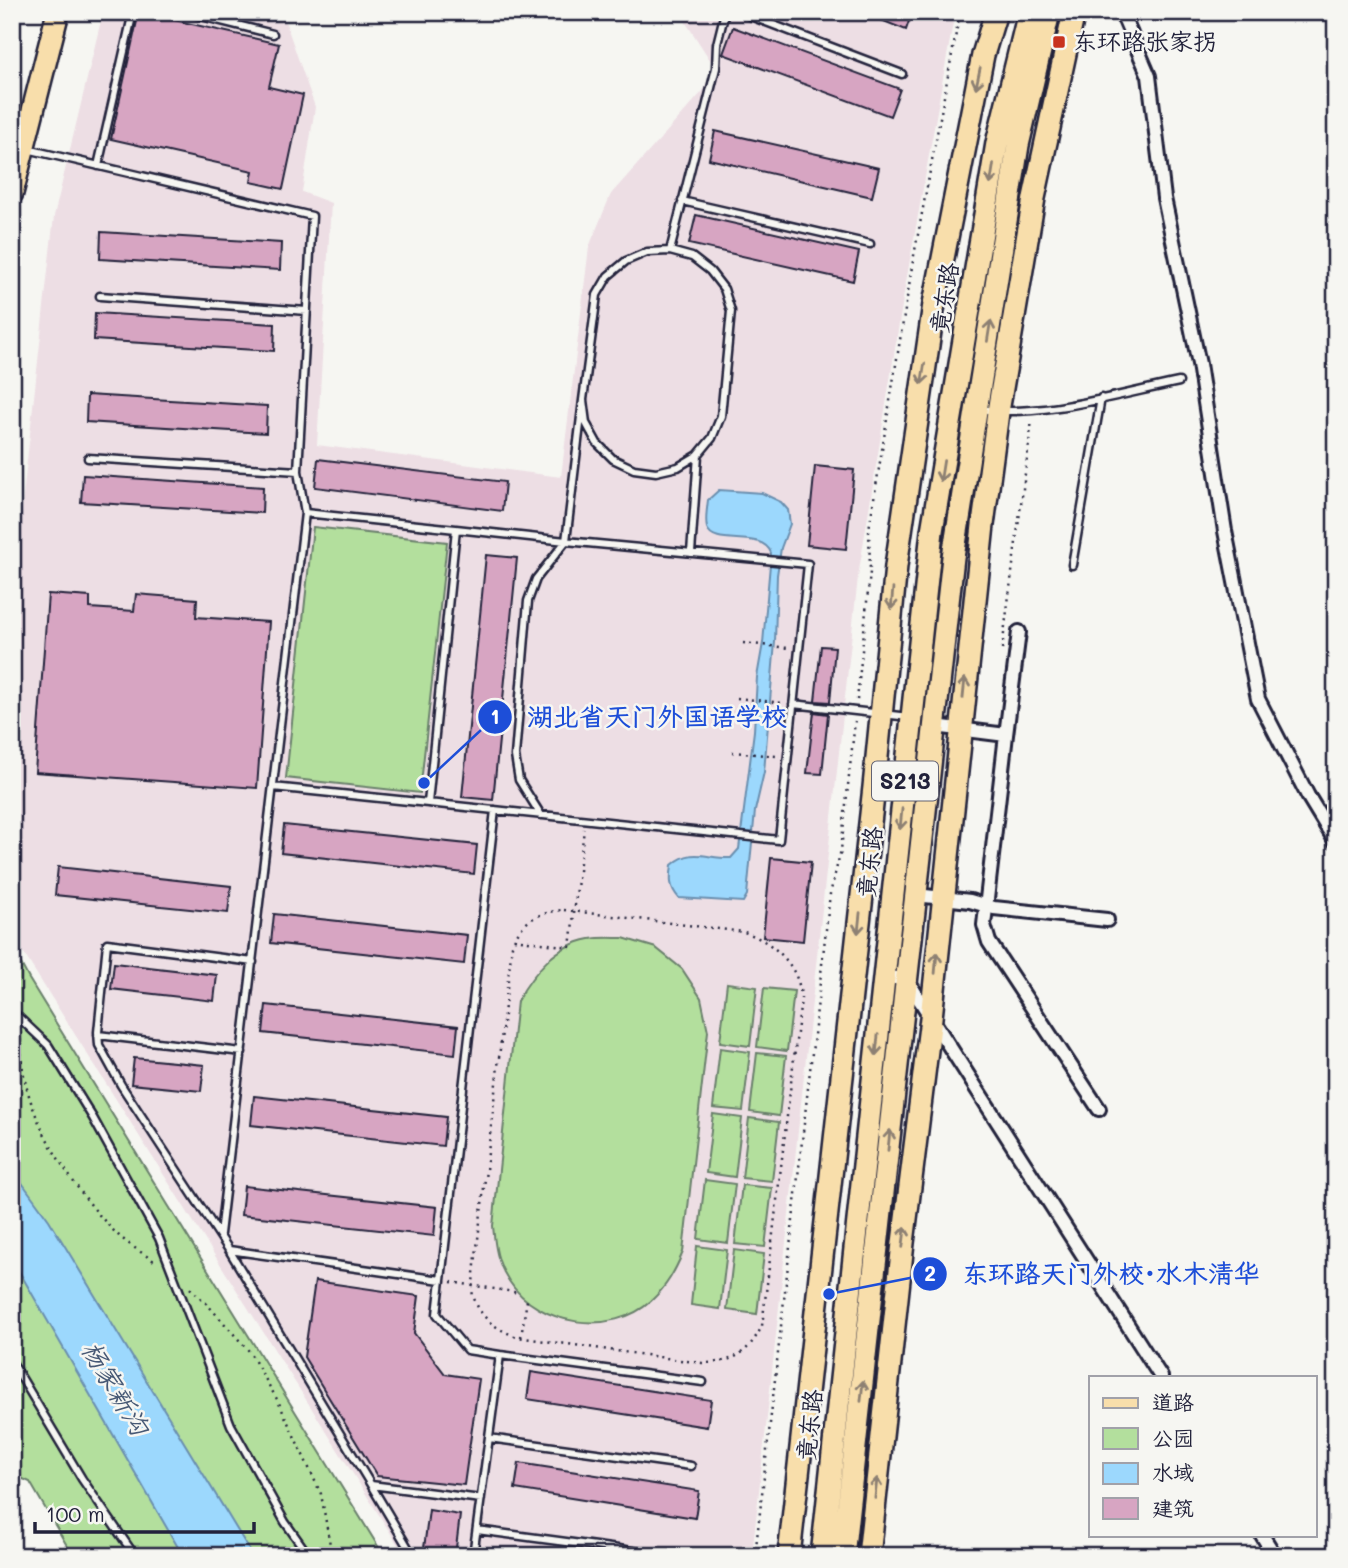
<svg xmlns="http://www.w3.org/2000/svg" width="1348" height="1568" font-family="Mali,'LXGW WenKai TC',sans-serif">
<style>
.built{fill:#eddee4}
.green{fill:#b3df9d;stroke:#6a806c;stroke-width:2}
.water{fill:#9cd8fd;stroke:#6b8faf;stroke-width:2}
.building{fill:#d7a5c2;stroke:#22223b;stroke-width:2}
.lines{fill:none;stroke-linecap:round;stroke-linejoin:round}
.service-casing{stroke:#22223b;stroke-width:11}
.minor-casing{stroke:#22223b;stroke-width:18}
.primary-casing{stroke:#22223b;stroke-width:26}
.trunk-casing{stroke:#22223b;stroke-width:26}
.path{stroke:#22223b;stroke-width:2.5;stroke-dasharray:2 5;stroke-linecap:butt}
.service{stroke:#f6f6f2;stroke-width:6}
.minor{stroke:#f6f6f2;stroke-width:12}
.primary{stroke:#f8deab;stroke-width:21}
.trunk{stroke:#f8deab;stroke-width:21}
.oneway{stroke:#8d8073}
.poi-dot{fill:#c8321e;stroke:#f6f6f2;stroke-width:2.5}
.labels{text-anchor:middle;stroke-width:5;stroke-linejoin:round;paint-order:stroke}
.shield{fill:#f6f6f2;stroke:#626272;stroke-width:2}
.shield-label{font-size:23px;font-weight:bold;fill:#22223b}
.poi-label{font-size:24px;fill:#22223b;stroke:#f6f6f2;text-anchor:start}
.street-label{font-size:24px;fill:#22223b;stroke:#f6f6f2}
.water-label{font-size:26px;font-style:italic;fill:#475975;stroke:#f6f6f2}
.leader{fill:none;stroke:#1d4ed8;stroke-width:2.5}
.callout-dot{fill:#1d4ed8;stroke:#f6f6f2;stroke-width:2.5}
.mark-label{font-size:21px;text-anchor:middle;font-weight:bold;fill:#fff}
.callout-label{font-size:26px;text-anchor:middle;font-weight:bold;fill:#1d4ed8;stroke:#f6f6f2;stroke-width:5;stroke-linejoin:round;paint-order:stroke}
</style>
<rect width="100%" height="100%" fill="#f6f6f2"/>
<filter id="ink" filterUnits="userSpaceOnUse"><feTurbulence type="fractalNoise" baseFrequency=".0143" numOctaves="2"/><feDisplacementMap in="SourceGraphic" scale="14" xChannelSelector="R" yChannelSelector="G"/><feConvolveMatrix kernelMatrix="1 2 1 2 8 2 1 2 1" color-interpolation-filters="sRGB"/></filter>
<g filter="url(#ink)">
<path class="built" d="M103 12H282L315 107 302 192 331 203 317 445 561 477 589 247 611 194 703 91 714 66 679 12H955L904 293 858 577 752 1556H405L12 935V632L20 524 54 216Z"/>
<path class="green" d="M313 527 447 542 420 793 286 778Z
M623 938 656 948 682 969 701 998 708 1031 683 1252C675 1271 667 1286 651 1301 612 1337 538 1326 509 1281 497 1263 495 1247 493 1226L517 1001C534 972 555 945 590 939 601 937 613 938 623 938Z
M12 947 29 979 384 1556H73L30 1482 12 1474Z
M727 983 757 987 750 1046 720 1042Z
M764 988 794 991 787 1051 757 1047Z
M720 1048 750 1052 743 1111 713 1108Z
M757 1053 786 1056 779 1116 750 1112Z
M713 1114 742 1118 735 1177 706 1173Z
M749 1118 779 1122 772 1181 742 1178Z
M705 1180 735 1184 728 1243 698 1239Z
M742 1185 772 1188 765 1247 735 1244Z
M697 1246 727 1250 720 1309 691 1305Z
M734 1250 764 1254 757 1314 727 1310Z"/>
<path class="water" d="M719 490 762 493 781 502 788 510 790 524 781 548 777 575 775 642 764 772 755 811 747 895 743 902 679 898C669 887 670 879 672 865 692 847 707 859 731 858L739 849 754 731 757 677 763 643 771 553C762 529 714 548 707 528 705 520 707 508 708 500Z
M12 1169 49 1220 253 1556H183L12 1259Z"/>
<path class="building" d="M139 12 279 44 269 87 303 95 283 189 251 182 253 171 111 139Z
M861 12H912L906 30Z
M733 27 900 89 890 116 723 54Z
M715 131 879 168 872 197 709 159Z
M696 215 859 252 853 281 689 244Z
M101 232 281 243 280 270 100 259Z
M95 313 275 324 274 351 94 340Z
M87 395 267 406 266 433 86 422Z
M318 459 505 482 502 511 315 487Z
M815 466 854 470 846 549 807 545Z
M83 475 263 487 262 513 81 502Z
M486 555 517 558 493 800 462 797Z
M48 594 90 597V608L134 611 136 594 197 599 196 617 269 622 257 788 35 772Z
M821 646 835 647 830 702 815 701Z
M814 712 828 714 822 774 807 773Z
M284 825 477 845 474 874 281 853Z
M771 858 811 862 803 941 763 937Z
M58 867 231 886 228 913 55 895Z
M274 914 467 935 464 964 271 943Z
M114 963 217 975 214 1001 111 989Z
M266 1005 458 1026 455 1054 263 1033Z
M134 1058 204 1065 201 1091 131 1084Z
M254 1096 446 1117 443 1146 251 1125Z
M244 1186 437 1207 434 1236 241 1215Z
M315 1281 419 1296 414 1333 445 1374 479 1379 464 1485 377 1476 304 1357Z
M531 1372 711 1400 707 1427 527 1399Z
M519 1463 699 1491 695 1518 515 1489Z
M429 1510 460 1515 455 1556H423Z"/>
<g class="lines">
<g class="service-casing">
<path id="service" d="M185 12 273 34
M740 12 902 74
M27 149 312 216 298 471 305 513 220 1234
M98 166 133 12
M682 201 870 244
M670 251 716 68 717 44 725 12
M100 296 307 311
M978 409C1042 418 1116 395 1179 382
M88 458 298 471
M456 529 566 541
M691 553 698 455
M1072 565 1101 398
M793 704 909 717
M273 787 428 803 456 529 305 513
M428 803 779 840 808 564 566 541 583 400 597 295 608 276 626 261 647 252 670 251 692 257 710 271 724 289 731 311 721 416 712 438 698 455 678 467 656 472 634 469 613 459 597 443 586 423 583 400
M541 815 519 780 515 756 528 601 536 579 566 541
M253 962 107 943 98 1032 99 1045 121 1085 229 1250 371 1485 481 1499
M12 1011 48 1045 93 1118 159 1238 231 1425 285 1522 309 1556
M98 1035 242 1052
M229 1250 441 1280 495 810
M441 1280 437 1314 467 1350 500 1355 473 1556
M500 1355 703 1382
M12 1362 82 1479 135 1556
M489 1438 691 1466
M371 1485 413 1556
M477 1530 670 1556"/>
</g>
<g class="minor-casing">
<path id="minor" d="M1119 12 1125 20 1149 76 1164 198 1199 364 1225 531 1258 699 1308 796 1336 842
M935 726 1006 735 984 925 989 942 1099 1109
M1006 735 1019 632
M916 895 970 901 994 908 1107 920
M884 976 907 980 1161 1377
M1262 1535 1275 1556"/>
</g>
<g class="primary-casing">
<path id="primary" d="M789 1556 874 787 896 566 934 304 983 55 996 12
M822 1556 932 531 997 143 1029 12
M843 1556 953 557 1018 145 1049 12
M869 1556 903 1243 931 1018 983 525 998 412 1034 198 1074 12"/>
</g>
<g class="trunk-casing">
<path id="trunk" d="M12 193 58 12"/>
</g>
<path class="path" d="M743 643 788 648
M1002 649 1032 420
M737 698 783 703
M857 700 870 572 869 529 913 261 960 12
M732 752 777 756
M564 910 744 932C774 942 800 966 801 999L762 1326C748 1354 733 1363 702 1363L517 1337C494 1328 478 1317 472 1291L512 945C521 920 540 912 564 910Z
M514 939 570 947 584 829
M20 1032C20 1091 40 1133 73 1181 86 1199 101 1219 118 1235 129 1245 144 1254 157 1263
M451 1282 520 1293
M190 1288 206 1303 249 1351 278 1401 321 1494 332 1556
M521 1337 527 1300
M755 1556 830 894 841 850 855 721"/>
<use href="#service" class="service"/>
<use href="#minor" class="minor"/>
<use href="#primary" class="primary"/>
<use href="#trunk" class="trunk"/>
</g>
<defs><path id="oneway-shaft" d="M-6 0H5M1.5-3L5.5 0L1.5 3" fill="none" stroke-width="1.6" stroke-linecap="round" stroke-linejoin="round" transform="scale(1.75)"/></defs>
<g class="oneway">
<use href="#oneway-shaft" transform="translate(978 78) rotate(102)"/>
<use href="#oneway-shaft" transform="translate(992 174) rotate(99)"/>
<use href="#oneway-shaft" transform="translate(989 331) rotate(-81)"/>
<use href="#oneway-shaft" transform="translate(923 374) rotate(99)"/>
<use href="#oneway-shaft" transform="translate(942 471) rotate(99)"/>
<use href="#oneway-shaft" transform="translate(892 599) rotate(95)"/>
<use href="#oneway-shaft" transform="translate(964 688) rotate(-84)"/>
<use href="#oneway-shaft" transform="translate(901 819) rotate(96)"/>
<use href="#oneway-shaft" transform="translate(859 923) rotate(96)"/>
<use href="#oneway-shaft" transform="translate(936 963) rotate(-85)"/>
<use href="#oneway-shaft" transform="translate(877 1045) rotate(96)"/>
<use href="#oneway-shaft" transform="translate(889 1140) rotate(-84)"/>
<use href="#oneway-shaft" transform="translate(904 1237) rotate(-83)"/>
<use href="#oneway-shaft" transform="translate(862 1391) rotate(-84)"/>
<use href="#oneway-shaft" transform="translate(876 1488) rotate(-84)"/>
</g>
</g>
<rect class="poi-dot" x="1052" y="35" width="14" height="14" rx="3.5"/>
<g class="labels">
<rect class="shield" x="872" y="761.5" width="66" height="39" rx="5"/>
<g class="shield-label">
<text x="905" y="789">S213</text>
</g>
<g class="poi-label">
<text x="1073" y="50">东环路张家拐</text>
</g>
<g class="street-label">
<text transform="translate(945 298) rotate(-81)" y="8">竟东路</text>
<text transform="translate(870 862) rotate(-84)" y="8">竟东路</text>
<text transform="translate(810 1425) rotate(-84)" y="8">竟东路</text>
</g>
<g class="water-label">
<text transform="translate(115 1388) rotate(59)" y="9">杨家新沟</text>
</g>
</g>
<path class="leader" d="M424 783L495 717M829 1294L930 1274"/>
<g class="callout-dot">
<circle cx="424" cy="783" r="7"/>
<circle cx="829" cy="1294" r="7"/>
<circle cx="495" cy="717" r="18"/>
<circle cx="930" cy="1274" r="18"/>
</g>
<g class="mark-label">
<text x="495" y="724">1</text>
<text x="930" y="1281">2</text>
</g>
<g class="callout-label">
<text x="657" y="726">湖北省天门外国语学校</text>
<text x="1111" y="1283">东环路天门外校·水木清华</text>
</g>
<rect width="1348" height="1568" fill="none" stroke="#f6f6f2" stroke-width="42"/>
<rect x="21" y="21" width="1306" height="1526" fill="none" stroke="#22223b" stroke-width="2.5" filter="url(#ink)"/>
<rect x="1089" y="1376" width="228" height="161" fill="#f6f6f2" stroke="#a1a1a9" stroke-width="2"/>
<rect x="1103" y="1398" width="35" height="10" fill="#f8deab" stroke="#a1a1a9" stroke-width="2"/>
<text x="1152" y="1410" font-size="21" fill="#22223b">道路</text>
<rect x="1103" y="1428" width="35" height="21" fill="#b3df9d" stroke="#a1a1a9" stroke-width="2"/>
<text x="1152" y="1446" font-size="21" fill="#22223b">公园</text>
<rect x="1103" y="1463" width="35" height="21" fill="#9cd8fd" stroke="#a1a1a9" stroke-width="2"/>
<text x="1152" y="1480" font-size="21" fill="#22223b">水域</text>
<rect x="1103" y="1498" width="35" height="21" fill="#d7a5c2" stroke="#a1a1a9" stroke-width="2"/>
<text x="1152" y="1516" font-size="21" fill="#22223b">建筑</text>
<path d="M35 1522v10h219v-10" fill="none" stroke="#22223b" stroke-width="3.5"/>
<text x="46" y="1522" font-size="21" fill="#22223b" stroke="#f6f6f2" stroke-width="5" paint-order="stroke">100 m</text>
</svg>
